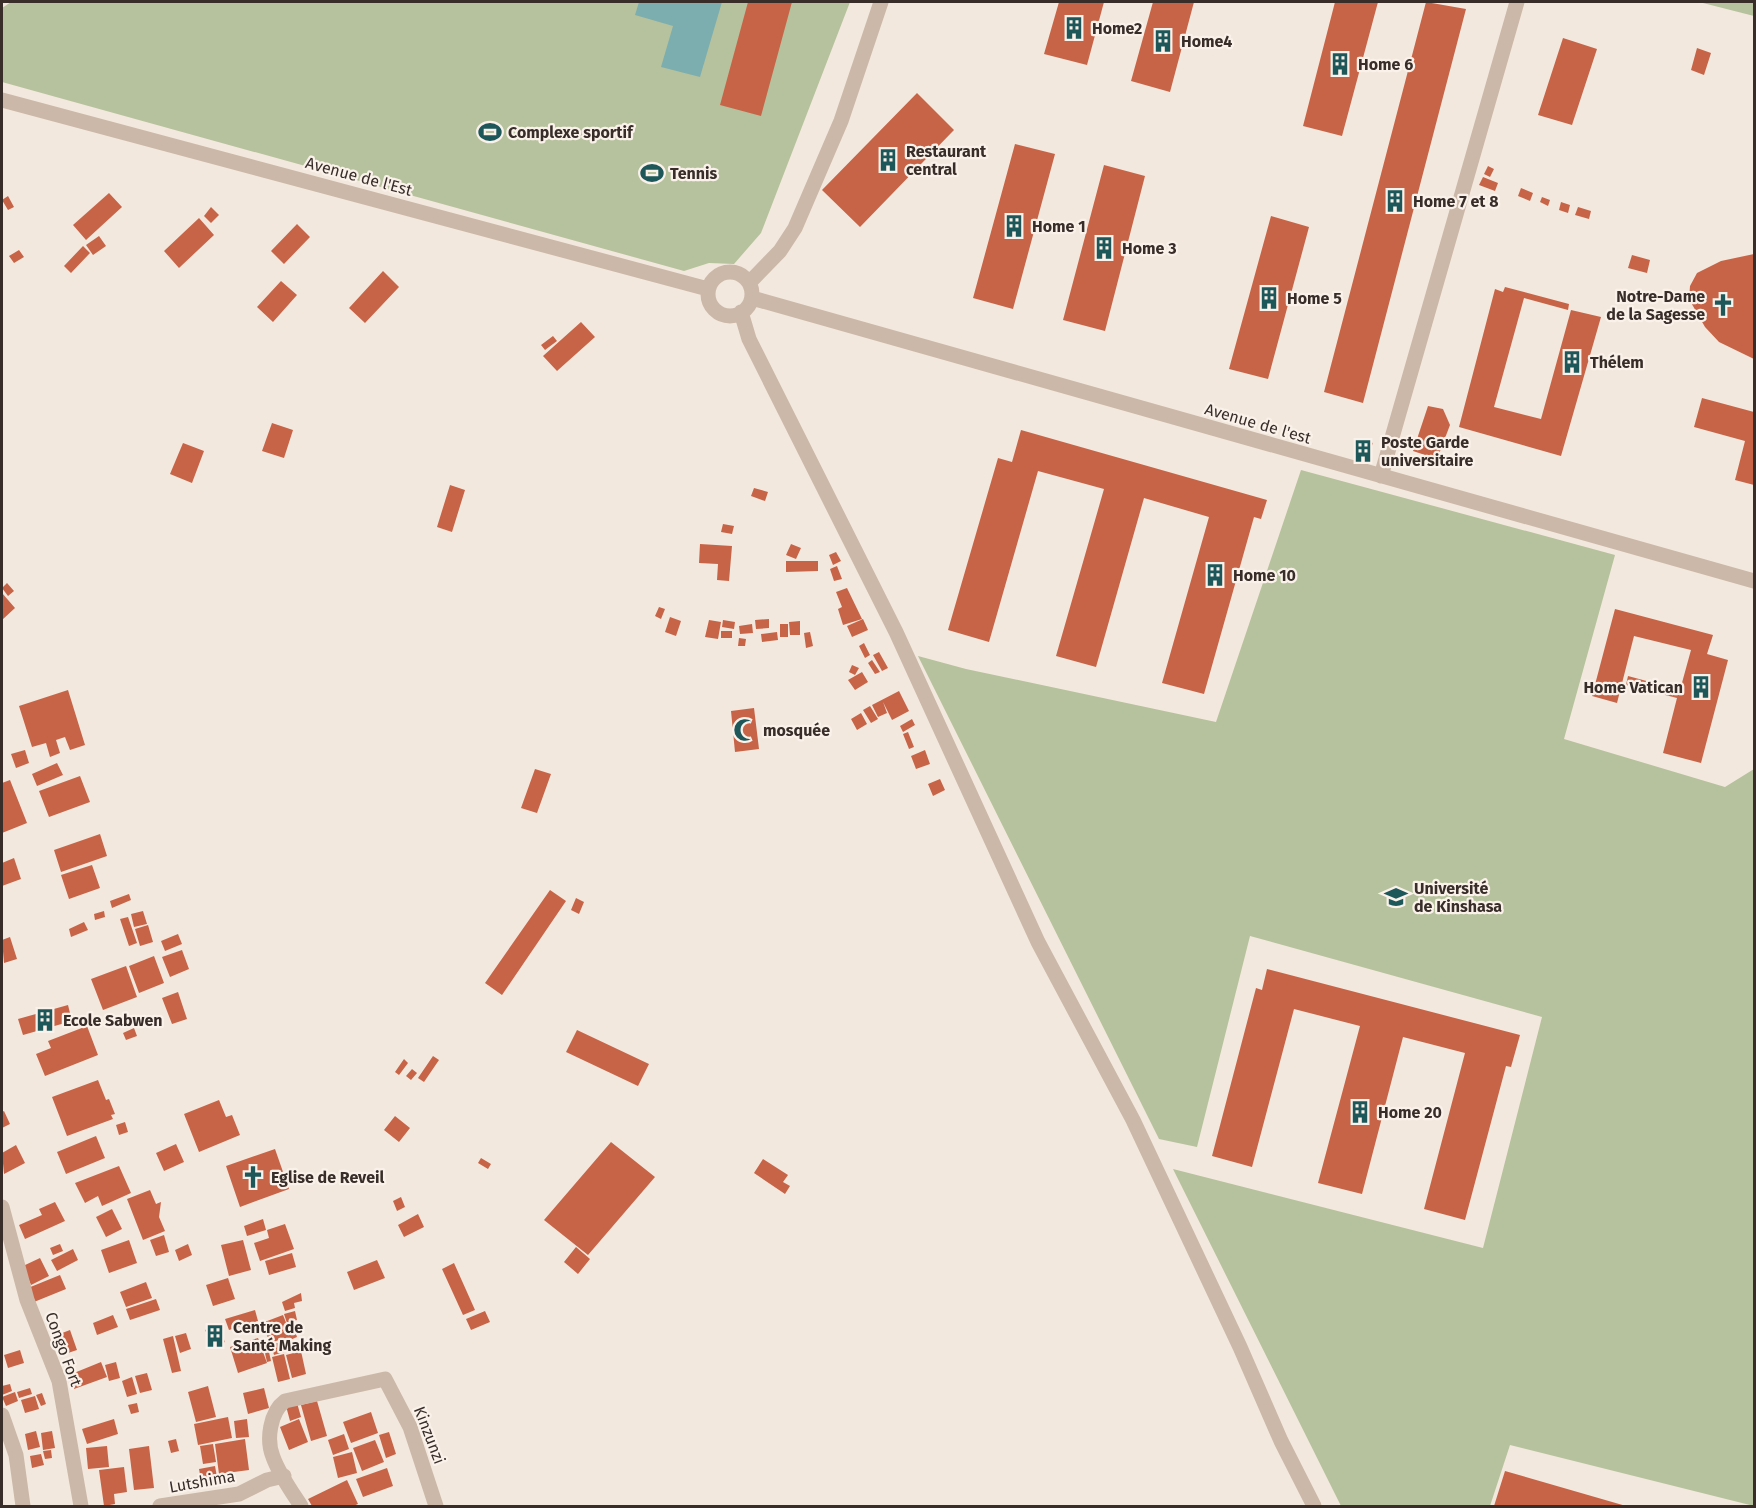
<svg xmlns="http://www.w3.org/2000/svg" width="1756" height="1508" font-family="'Fira Sans',sans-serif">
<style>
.green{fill:#b6c29d}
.water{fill:#7caeb0}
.building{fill:#c76447}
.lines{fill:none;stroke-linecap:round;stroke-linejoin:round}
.minor{stroke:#cbb8a9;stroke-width:15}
.labels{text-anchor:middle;stroke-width:4.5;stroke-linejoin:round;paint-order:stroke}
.poi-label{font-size:16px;font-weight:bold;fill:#382d29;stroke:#faf2ea;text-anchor:start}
.street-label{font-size:16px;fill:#382d29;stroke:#faf2ea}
</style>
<rect width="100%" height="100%" fill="#f3e8dd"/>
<path class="green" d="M11 2H850L761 233 734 264 709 263 684 271 2 82V8Z
M1699 2H1754V16Z
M1301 470 1615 555 1564 739 1725 787 1754 769V1506L1510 1445 1490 1506H1341L1173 1169 1483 1248 1542 1017 1250 936 1197 1147 1159 1139 918 656 966 669 1216 722Z"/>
<path class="water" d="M639 2H722L700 77 661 67 673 26 635 15Z"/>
<path class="building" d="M748 2H792L761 116 720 105Z
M1059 2H1104L1087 65 1044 54Z
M1153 2H1194L1170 92 1131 81Z
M1335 2H1378L1342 136 1303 126Z
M1426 2 1466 9 1363 403 1324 392Z
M1563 38 1597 49 1572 125 1538 115Z
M1697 48 1711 53 1704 75 1691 70Z
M917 93 954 130 860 227 822 190Z
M1015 144 1055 154 1013 309 973 298Z
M1104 165 1145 176 1105 331 1063 320Z
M1488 166 1494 169 1490 177 1484 174Z
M1483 177 1498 183 1495 191 1479 185Z
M1521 188 1533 193 1530 201 1518 196Z
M109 193 122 207 86 240 73 225Z
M8 196 14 207 8 210 2 200Z
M1542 197 1550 200 1548 206 1540 202Z
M1561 202 1570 205 1568 213 1559 210Z
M211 207 219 215 211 223 204 216Z
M1578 207 1591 211 1589 219 1575 215Z
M1271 216 1309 227 1268 379 1229 369Z
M199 218 214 235 179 268 164 251Z
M297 224 310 237 284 264 271 251Z
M99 236 106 246 93 255 86 245Z
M83 246 90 253 71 273 64 266Z
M19 250 24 257 14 263 9 256Z
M1754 254V359L1719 342 1705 327 1689 299 1690 286 1697 273 1721 261Z
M1632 255 1650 260 1647 273 1628 268Z
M383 271 399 287 365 323 349 308Z
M281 281 297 295 273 322 257 307Z
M1505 287 1569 304 1568 310 1524 298 1494 407 1541 419 1571 310 1601 317 1561 456 1459 427 1495 289 1503 292Z
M581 322 595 337 557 371 543 356Z
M553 336 557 341 545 350 541 345Z
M1702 398 1754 412V485L1735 480 1745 441 1694 427Z
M1428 406 1443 409 1450 425 1437 459 1413 451Z
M272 423 293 430 284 458 262 451Z
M1021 430 1267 500 1261 519 1254 517 1204 694 1162 683 1209 517 1144 498 1096 667 1056 656 1104 489 1038 471 989 642 948 630 998 458 1012 462Z
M1362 438 1373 443 1367 459 1354 456 1355 446Z
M183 443 204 451 192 483 170 474Z
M450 485 465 490 452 532 437 527Z
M754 488 768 492 765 501 751 496Z
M723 524 734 526 732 534 721 532Z
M700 544 732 546 729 581 717 580 718 564 699 563Z
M791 544 801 548 796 559 786 555Z
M836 552 841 561 833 565 829 555Z
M786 561H818V571L786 572Z
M837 566 842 579 834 581 830 569Z
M7 583 14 591 8 596 2 588Z
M847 588 862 619 843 625 838 609 842 607 836 592Z
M2 593 15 608 2 620Z
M659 607 665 609 661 619 655 616Z
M1615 609 1713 635 1707 654 1728 660 1701 763 1663 753 1677 698 1626 685 1628 676 1680 690 1691 650 1634 636 1617 703 1592 696Z
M670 617 681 621 676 636 665 632Z
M769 619V628L756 629 755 620Z
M863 619 868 630 852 637 847 626Z
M709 620 721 622 718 639 705 637Z
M723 620 735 622 734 629 722 627Z
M800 621V635H790L789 622Z
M752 624 753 633 740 634 739 626Z
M780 624H788V637H780Z
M721 631H732V638H721Z
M777 632 778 640 762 642 761 634Z
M810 632 813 646 806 648 804 633Z
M739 638 746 639 745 646H738Z
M864 643 870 655 865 658 859 646Z
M879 652 888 668 882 671 873 655Z
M872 660 880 672 875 674 868 663Z
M852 665 859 668 855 675 849 672Z
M862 672 868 682 855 690 848 680Z
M68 690 85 745 70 750 65 737 56 740 60 753 50 757 46 743 32 747 19 706Z
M899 691 909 711 892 720 883 702 887 713 878 717 872 705Z
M870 706 878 719 871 723 863 710Z
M754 708 759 749 735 752 731 711Z
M861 713 867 724 857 730 851 719Z
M912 719 915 725 903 732 900 726Z
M908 732 914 747 909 749 903 734Z
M25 750 29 763 16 768 11 754Z
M925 750 930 764 916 769 911 756Z
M57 763 63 775 37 786 32 774Z
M535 769 551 774 537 813 521 808Z
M80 776 90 802 49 817 39 791Z
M940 779 945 790 933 796 928 784Z
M10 780 27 823 2 833V783Z
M100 834 107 856 61 872 54 850Z
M14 858 21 879 2 886V863Z
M92 865 100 888 69 899 61 875Z
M550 890 566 901 502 995 485 983Z
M129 894 131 900 112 908 110 901Z
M576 898 584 902 579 914 571 910Z
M104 911 105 917 95 920 94 914Z
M143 911 147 924 134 927 131 914Z
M128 917 137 943 129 946 120 919Z
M84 922 88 930 71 937 69 929Z
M148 925 153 942 140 946 135 929Z
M178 934 182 944 165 951 161 941Z
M10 937 17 959 4 963 2 940Z
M182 950 189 969 170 977 162 957Z
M154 956 164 983 139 993 129 966Z
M126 966 137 997 103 1010 91 979Z
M1267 969 1520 1035 1511 1067 1506 1066 1465 1220 1424 1209 1465 1053 1403 1037 1362 1194 1318 1183 1360 1026 1294 1009 1252 1167 1212 1156 1256 988 1262 990Z
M178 992 187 1019 172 1024 162 998Z
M68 1005 72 1021 23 1035 18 1019Z
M87 1026 98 1055 45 1076 36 1054 51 1048 48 1041Z
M134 1028 137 1036 126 1040 123 1033Z
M577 1030 649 1064 638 1086 566 1052Z
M433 1056 439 1060 424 1082 418 1078Z
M404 1059 408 1063 399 1075 395 1072Z
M412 1069 417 1073 411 1080 406 1076Z
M98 1080 106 1100 109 1099 115 1114 111 1115 113 1119 67 1136 52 1097Z
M219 1100 226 1117 232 1115 240 1135 199 1152 184 1114Z
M4 1111 10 1124 2 1128V1112Z
M395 1116 410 1128 399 1142 384 1130Z
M125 1122 128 1132 119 1135 116 1125Z
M96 1136 105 1158 66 1174 57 1152Z
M611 1142 655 1177 588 1255 544 1220Z
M176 1144 184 1162 164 1171 156 1153Z
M16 1145 25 1163 4 1174 2 1153Z
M275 1149 289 1189 240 1207 226 1166Z
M481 1158 491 1164 488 1169 478 1163Z
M763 1159 788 1175 783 1182 790 1186 785 1194 754 1173Z
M119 1166 131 1193 102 1206 98 1196 85 1203 75 1183Z
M150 1190 156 1204 161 1202 159 1217 165 1231 143 1240 127 1199Z
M401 1197 405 1207 397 1211 393 1201Z
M55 1202 65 1221 25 1239 19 1225 42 1215 39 1209Z
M112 1209 122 1229 106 1237 96 1217Z
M418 1214 424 1227 404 1237 398 1225Z
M263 1219 266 1230 247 1236 244 1226Z
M285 1224 294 1249 260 1261 254 1243 269 1238 267 1230Z
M164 1235 169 1252 156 1256 150 1240Z
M129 1240 137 1263 109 1273 101 1250Z
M243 1240 251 1270 229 1276 221 1245Z
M60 1244 63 1251 53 1255 50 1248Z
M188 1244 192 1255 179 1261 175 1250Z
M576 1247 590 1259 578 1274 564 1262Z
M73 1249 78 1260 57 1271 51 1260Z
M292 1253 296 1267 269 1275 265 1261Z
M40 1258 49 1276 31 1285 23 1266Z
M377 1260 385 1278 354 1290 347 1272Z
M454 1263 475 1310 463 1315 442 1269Z
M60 1275 66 1289 34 1302 28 1288Z
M228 1278 235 1299 213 1306 206 1285Z
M146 1282 152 1298 126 1307 120 1292Z
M301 1293 302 1301 294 1303 295 1308 285 1311 282 1302Z
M156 1299 160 1310 130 1320 126 1309Z
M255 1310 258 1321 229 1330 225 1319Z
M295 1311 297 1320 287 1323 284 1314Z
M485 1311 490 1322 471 1330 466 1319Z
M113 1315 118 1327 97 1335 93 1323Z
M283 1315 289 1330 294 1328 297 1337 283 1343 282 1339 270 1343 262 1323Z
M218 1324 225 1342 213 1348 205 1330Z
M70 1330 77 1350 65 1354 57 1335Z
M186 1333 191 1349 180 1353 175 1336Z
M173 1336 181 1371 172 1373 163 1339Z
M258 1338 267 1363 238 1373 230 1347Z
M266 1339 271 1361 267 1362 262 1340Z
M297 1341 299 1350 287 1352 286 1343Z
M281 1342 284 1352 274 1355 271 1345Z
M20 1350 24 1363 8 1368 4 1355Z
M301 1351 306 1374 292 1378 286 1355Z
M284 1354 290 1379 278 1382 272 1357Z
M101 1362 107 1377 74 1389 69 1375Z
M116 1362 120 1378 109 1381 105 1365Z
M147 1373 152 1390 140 1393 135 1376Z
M132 1377 137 1394 127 1397 122 1381Z
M10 1384 12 1391 2 1395V1386Z
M208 1386 216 1417 196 1422 188 1392Z
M30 1388 32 1394 19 1398 17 1392Z
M264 1388 269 1408 248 1414 243 1393Z
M15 1392 18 1401 6 1406 2 1397Z
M42 1393 46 1404 41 1406 36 1395Z
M35 1396 39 1409 25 1413 21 1400Z
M317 1401 327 1436 311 1441 301 1405Z
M137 1403 139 1412 131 1414 128 1405Z
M297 1403 301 1417 290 1421 286 1406Z
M371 1412 378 1433 351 1443 343 1422Z
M228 1417 232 1438 198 1445 194 1424Z
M114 1419 118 1434 87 1444 82 1429Z
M247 1419 249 1437 236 1438 234 1421Z
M299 1419 308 1442 289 1450 280 1427Z
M36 1431 40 1447 28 1450 25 1434Z
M52 1431 55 1448 43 1450 41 1433Z
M389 1432 396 1454 386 1458 379 1435Z
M344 1434 349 1449 333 1455 328 1440Z
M176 1439 179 1451 171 1453 168 1441Z
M245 1439 249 1470 219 1474 215 1444Z
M375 1440 384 1462 362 1471 353 1448Z
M213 1444 216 1462 203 1464 200 1446Z
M107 1446 109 1467 88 1469 86 1448Z
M149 1446 154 1488 134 1490 129 1449Z
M51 1450 52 1458 45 1459 43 1451Z
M352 1452 357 1473 338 1478 333 1457Z
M41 1454 44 1465 32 1468 30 1456Z
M215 1466 217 1477 201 1480 199 1469Z
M124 1467 127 1492 114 1494 115 1504 104 1506 99 1470Z
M387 1468 393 1486 363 1497 356 1479Z
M1505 1471 1626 1506H1494Z
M347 1480 358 1504 353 1506H312L308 1499Z"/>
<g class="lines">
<path class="minor" d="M2 100 708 289
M708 294a22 22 0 1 1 44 0a22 22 0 1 1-44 0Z
M749 283 780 251 795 228 841 121 881 2
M752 298 1754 581
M741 312 749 339 896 632 1038 942 1133 1120 1240 1347 1281 1441 1314 1506
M1381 476 1517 2
M2 1207 27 1300 59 1381 81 1506
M2 1415 16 1455 23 1506
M160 1506 239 1494 267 1480 284 1476
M301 1506C292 1492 279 1474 273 1457 266 1440 270 1412 285 1401L385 1379 410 1427 436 1506"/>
</g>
<defs>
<g id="building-bare" transform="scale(1.8)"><path d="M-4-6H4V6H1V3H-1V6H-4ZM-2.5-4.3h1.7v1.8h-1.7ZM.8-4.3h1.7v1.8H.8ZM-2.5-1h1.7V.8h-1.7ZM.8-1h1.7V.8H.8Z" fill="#1e575a" stroke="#faf2ea" stroke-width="2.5" paint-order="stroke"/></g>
<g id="stadium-bare" transform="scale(1.8)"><path d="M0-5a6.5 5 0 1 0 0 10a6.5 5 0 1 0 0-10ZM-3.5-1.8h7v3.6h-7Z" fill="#1e575a" stroke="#faf2ea" stroke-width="2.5" paint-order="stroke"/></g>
<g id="church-bare" transform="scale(1.8)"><path d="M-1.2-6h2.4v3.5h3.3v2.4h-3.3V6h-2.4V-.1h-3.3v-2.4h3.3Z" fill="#1e575a" stroke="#faf2ea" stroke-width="2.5" paint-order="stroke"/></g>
<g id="mosque-bare" transform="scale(1.8)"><path d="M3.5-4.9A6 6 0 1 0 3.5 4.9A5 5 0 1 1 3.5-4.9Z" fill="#1e575a" stroke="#faf2ea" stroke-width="2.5" paint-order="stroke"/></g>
<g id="university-bare" transform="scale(1.8)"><path d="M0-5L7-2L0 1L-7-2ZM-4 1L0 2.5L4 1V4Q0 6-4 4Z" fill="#1e575a" stroke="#faf2ea" stroke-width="2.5" paint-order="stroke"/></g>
</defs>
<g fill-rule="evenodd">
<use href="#building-bare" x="1074" y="28"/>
<use href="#building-bare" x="1163" y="41"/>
<use href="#building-bare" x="1340" y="64"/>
<use href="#stadium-bare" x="490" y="132"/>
<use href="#building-bare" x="888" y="160"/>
<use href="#stadium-bare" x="652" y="173"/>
<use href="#building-bare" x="1395" y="201"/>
<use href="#building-bare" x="1014" y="226"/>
<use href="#building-bare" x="1104" y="248"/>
<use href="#building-bare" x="1269" y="298"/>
<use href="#church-bare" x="1723" y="305"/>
<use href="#building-bare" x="1572" y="362"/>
<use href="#building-bare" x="1363" y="451"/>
<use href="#building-bare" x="1215" y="575"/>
<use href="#building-bare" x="1701" y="687"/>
<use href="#mosque-bare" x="745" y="730"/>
<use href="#university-bare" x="1396" y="897"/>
<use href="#building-bare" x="45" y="1020"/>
<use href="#building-bare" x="1360" y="1112"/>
<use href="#church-bare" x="253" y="1177"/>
<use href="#building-bare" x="215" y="1336"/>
</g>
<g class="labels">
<g class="poi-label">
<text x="1092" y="34">Home2</text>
<text x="1181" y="47">Home4</text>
<text x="1358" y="70">Home 6</text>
<text x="508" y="138">Complexe sportif</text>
<text x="906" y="157">Restaurant<tspan x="906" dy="18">central</tspan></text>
<text x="670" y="179">Tennis</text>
<text x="1413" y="207">Home 7 et 8</text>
<text x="1032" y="232">Home 1</text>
<text x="1122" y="254">Home 3</text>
<text x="1705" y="302" text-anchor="end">Notre-Dame<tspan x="1705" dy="18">de la Sagesse</tspan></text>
<text x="1287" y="304">Home 5</text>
<text x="1590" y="368">Thélem</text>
<text x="1381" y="448">Poste Garde<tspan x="1381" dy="18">universitaire</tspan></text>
<text x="1233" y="581">Home 10</text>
<text x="1683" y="693" text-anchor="end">Home Vatican</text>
<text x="763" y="736">mosquée</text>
<text x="1414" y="894">Université<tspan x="1414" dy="18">de Kinshasa</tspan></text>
<text x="63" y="1026">Ecole Sabwen</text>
<text x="1378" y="1118">Home 20</text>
<text x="271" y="1183">Eglise de Reveil</text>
<text x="233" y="1333">Centre de<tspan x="233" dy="18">Santé Making</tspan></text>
</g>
<g class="street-label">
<text transform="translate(359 176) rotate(15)" y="6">Avenue de l'Est</text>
<text transform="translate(1258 423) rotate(16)" y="6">Avenue de l'est</text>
<text transform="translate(64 1349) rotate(70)" y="6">Congo Fort</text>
<text transform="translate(430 1435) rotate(69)" y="6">Kinzunzi</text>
<text transform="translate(202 1481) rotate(-10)" y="6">Lutshima</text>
</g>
</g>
<rect width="1756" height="1508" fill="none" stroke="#382d29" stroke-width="6"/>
</svg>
